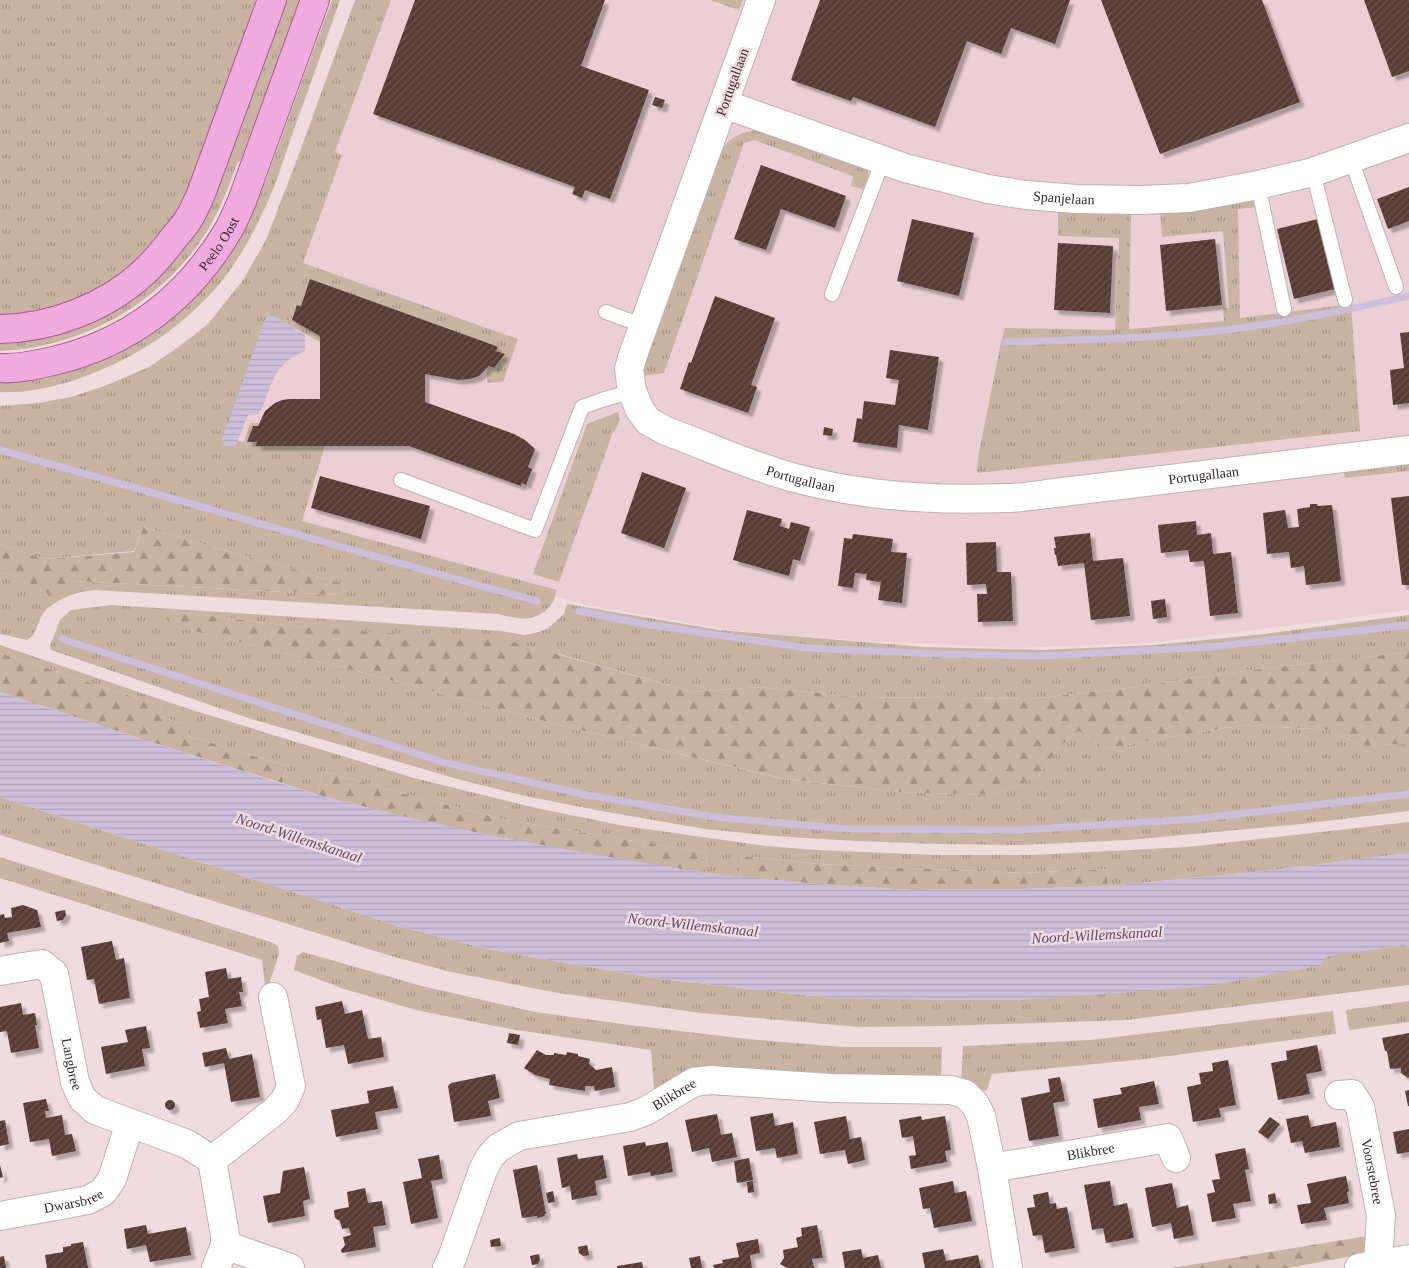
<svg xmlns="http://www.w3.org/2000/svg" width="1409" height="1268" font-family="'Times New Roman',serif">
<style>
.built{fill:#ebcfd4}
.grass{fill:url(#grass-tufts)}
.forest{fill:url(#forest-firs)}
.water{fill:url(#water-rules)}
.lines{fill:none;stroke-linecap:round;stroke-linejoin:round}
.stream{stroke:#cdbeda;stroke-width:7}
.building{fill:url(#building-hatch);filter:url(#shadow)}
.service-casing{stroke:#c2afb2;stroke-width:16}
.minor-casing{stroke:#c2afb2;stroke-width:30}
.primary-casing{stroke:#a85a92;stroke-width:30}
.service{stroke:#fff;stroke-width:14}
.minor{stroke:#fff;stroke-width:28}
.primary{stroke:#f1acdf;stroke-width:28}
.labels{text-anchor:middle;stroke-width:5;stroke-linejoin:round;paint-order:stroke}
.street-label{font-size:14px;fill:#322a2b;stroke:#f0dcdf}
.water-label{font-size:15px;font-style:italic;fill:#5f4871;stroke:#f0dcdf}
</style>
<defs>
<pattern id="grass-tufts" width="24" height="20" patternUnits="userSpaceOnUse" patternTransform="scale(1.25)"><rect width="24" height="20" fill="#c9b4a3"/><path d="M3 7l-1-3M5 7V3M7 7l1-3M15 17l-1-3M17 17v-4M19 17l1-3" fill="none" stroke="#a49385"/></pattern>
<pattern id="forest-firs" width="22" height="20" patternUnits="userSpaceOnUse" patternTransform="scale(1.25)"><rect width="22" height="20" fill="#c9b4a3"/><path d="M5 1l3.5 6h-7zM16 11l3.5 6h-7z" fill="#a49385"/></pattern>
<pattern id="water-rules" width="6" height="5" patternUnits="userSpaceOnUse" patternTransform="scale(1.25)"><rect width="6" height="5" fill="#cdbeda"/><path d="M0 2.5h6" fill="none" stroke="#b0a3bb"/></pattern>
<pattern id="building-hatch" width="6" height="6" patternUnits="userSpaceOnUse" patternTransform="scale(1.25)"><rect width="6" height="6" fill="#573b34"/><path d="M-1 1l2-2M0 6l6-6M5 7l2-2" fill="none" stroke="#6c5550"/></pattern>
<filter id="shadow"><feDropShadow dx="4.5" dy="4.5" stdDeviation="1" flood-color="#0004"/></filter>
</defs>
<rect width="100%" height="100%" fill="#f0dcdf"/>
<path class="built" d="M378 0H1409V610L1152 643 1013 648 864 641 728 630 586 605 208 502Z"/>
<path class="grass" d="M0 0H263L192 197 162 244 88 301 0 323Z
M280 0H303L287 37 240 162 238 161C230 184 221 207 209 228 166 300 84 348 0 351V337L151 276Z
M332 0H340C325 43 310 86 294 129 284 157 276 187 262 214 250 240 235 266 216 288 187 321 150 348 110 366 77 381 37 394 0 392V382C97 380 187 325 237 243 256 211 267 176 280 142 297 95 314 47 332 0Z
M355 0H391L335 152 342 155 303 263 518 339 503 382 487 383V369L489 366 494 368 505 355 495 351 498 348 310 279 301 306 297 305 292 319 288 318 320 336V342L271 315 269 316 265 320 222 441 234 447 238 441 244 442 250 423H259L258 426H253L247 442H257L256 446H325L302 521 557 590C555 594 555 598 553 602 539 623 519 620 498 614L95 590C78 592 65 595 51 606 48 608 45 610 43 614 37 622 37 635 27 640L0 634V572L19 578 59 599 73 581 342 595 344 584 143 527 134 551 46 559 0 545V406L38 403 71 397 107 385 149 367 177 348 208 324 243 280 266 240 299 154Z
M710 0H743L739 10Z
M760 130 862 165C873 173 868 178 863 189L851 186 853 176 754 140 744 143 664 373 643 376V364L719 153C731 136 740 132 760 130Z
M1254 201 1255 207 1238 209 1240 318 1351 304 1360 431 977 473 978 458 1001 342 1005 328 1115 330 1119 238 1058 236V211L1131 213 1129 329 1224 321 1223 308H1229L1223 231 1162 237 1160 212Z
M618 412C621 420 619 426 613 432L559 582 533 574 587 424Z
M1409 461V471L1345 478 1343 469Z
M567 604 719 630 924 647 1042 650 1155 645 1265 634 1409 615V652L1236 672 1136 687 1030 699 858 697 760 687 693 692 559 654 308 628 172 611 170 625 342 667 559 725 784 779 900 792 993 795 1038 777 1057 749 1078 731 1107 749 1169 737 1246 725 1331 730 1361 746 1402 744 1409 742V811L1301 824 1129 840 1023 845 939 844 855 841 774 836 705 829 596 810 525 796 461 780 248 718 51 650 50 646 60 620 71 610 111 605 359 621 501 631 525 635 535 633 547 629 564 614Z
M0 645 186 708 414 778 536 808 625 826 765 846 817 850 937 855H1032L1187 847 1409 822V853L1266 871 1108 886 1106 869 1022 873 819 864 742 856 740 877 705 873 707 853 506 820 393 791 322 771 318 795 282 783 287 766 188 736 187 725 159 716 161 706 0 653Z
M0 797 398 926 487 949 660 979 832 998 973 1000H1019L1403 945 1409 947V985L1126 1020 945 1026 859 1027 701 1013 558 993 451 972 391 956 0 835Z
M0 857 271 942 278 946 279 954 266 994 262 960 0 878Z
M303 952 422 986 535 1012 630 1025 747 1039 842 1047H942L941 1080 690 1075 654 1090 651 1050 510 1029 416 1010 344 989 294 970 297 956Z
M1409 1001V1022L1349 1030 1346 1010Z
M1333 1011 1336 1034 1145 1059 992 1074 987 1090 977 1091 961 1084 963 1046 1090 1040Z"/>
<path class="forest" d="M143 527 344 584 342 595 74 581 59 600 19 578 0 572V545L46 559 134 552Z
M172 611 308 628 506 640 693 692 760 687 858 697 1030 699 1136 687 1236 672 1409 652V742L1402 744 1361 746 1331 730 1246 725 1169 737 1107 749 1078 731 1057 749 1038 777 993 795 900 792 785 779 559 725 342 667 169 625Z
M0 653 161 706 159 716 187 725 188 736 287 766 282 783 138 738 0 692Z
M322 771 393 791 506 820 707 853 705 873C631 861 557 849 484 834 428 823 373 809 318 795Z
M742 856 819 864 1022 873 1106 869 1108 886 1023 889 911 890 817 884 740 877Z
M1367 1236 1363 1254 1288 1268H1172Z"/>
<path class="water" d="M271 315 278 318 305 335V351C282 360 275 373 267 395 264 402 263 409 259 414L248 415 236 445 232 448 224 445 222 439 265 320 269 316Z
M0 692 138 738 318 795 393 814 484 834 569 850 705 873 817 884 911 890 1023 889 1108 886 1266 871 1409 853V947L1403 945 1328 956 1319 966 1202 987 1019 1000H973L832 998 660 979 487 949 398 926 0 797Z"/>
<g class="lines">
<path class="stream" d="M1005 342C1072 340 1140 339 1207 332 1275 325 1342 311 1409 296
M0 450C179 499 357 553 537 601
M579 611 644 624 807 648 941 654 1043 656 1210 647 1409 625
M62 639 446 763 587 795 715 817 847 829 1021 830 1194 819 1409 794"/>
</g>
<path class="building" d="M415 0H605L581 66 649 90 610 199 585 190 582 198 572 194 575 187 373 114Z
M820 0H1070L1055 44 1011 28 1001 54 967 41 935 127 853 97 851 101 791 80Z
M1101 0H1262L1300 102 1160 154Z
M1364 0H1409V71L1392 77Z
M655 97 665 100 662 108 652 105Z
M761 165 846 196 835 228 781 209 766 250 734 239Z
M1409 187V221L1388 229 1377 199Z
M912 219 974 233 959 296 897 281Z
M1318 219 1335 289 1294 299 1277 229Z
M1215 239 1222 305 1166 311 1160 245Z
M1058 243 1113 246 1110 313 1054 310Z
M310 279 496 346 498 348 495 351 505 354 494 368 489 366 479 376 470 379 458 380 425 374V402L514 434 525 440 535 449 528 467 532 469 526 485 522 483 521 486 409 446H256L257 442H247L253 426H258L265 411 275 403 282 400 289 399H320V336L292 320 297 305 301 306Z
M715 296 775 318 751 385 757 387 748 413 680 389 689 362 691 363Z
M1409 332V403L1393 405 1390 370 1404 368 1400 333Z
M890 350 939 357 928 430 899 425 897 448 853 442 857 418 862 419 864 401 895 405 899 380 886 378Z
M824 427 833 429 832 436 823 435Z
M642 472 686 488 664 548 621 533Z
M320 476 430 506 421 539 311 508Z
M1409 496V585H1402L1391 498Z
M1310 504H1317L1318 506 1332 505 1341 581 1306 585 1304 566 1291 568 1289 552 1267 554 1263 513 1285 510 1288 528 1299 527 1297 509 1310 507Z
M747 510 782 519 780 526 789 529 791 522 810 527 800 561 793 559 789 576 733 560Z
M1196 521 1197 535 1211 533 1213 554 1231 552 1238 613 1210 616 1204 561 1190 562 1188 550 1161 553 1158 525Z
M1090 533 1093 561 1123 558 1130 616 1091 620 1084 563 1058 566 1056 555H1055L1054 548H1056L1054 537Z
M853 534 893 539 891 552 907 553 902 603 878 600 881 582 866 580 867 574 855 573 853 588 838 586 844 538 852 539Z
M996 542 997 572H1011L1013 621 978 622 977 594H987L986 584 967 585 966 543Z
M1165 599 1167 617 1153 619 1151 601Z
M23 905 37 910 41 927 7 933 9 941 0 943V915L4 914 5 918 12 917 11 908Z
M65 910 66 915 63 920 57 921 55 912Z
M112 941 116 960 124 958 130 998 99 1004 94 979 87 980 81 947Z
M226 968 228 979 241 977 243 992H239L242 1006 225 1009 228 1023 200 1028 197 1012 201 1011 199 999 209 997 205 972Z
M342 1001 345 1014 362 1010 368 1039 381 1037 384 1057 348 1064 344 1045 326 1048 321 1019 317 1020 315 1007Z
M21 1003 23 1015 35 1013 37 1025H35L39 1048 11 1053 7 1031 0 1032V1007Z
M146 1026 150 1048 142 1049 145 1066 106 1074 101 1047 128 1042 125 1030Z
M509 1033 520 1035 518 1045 507 1043Z
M1409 1033V1077L1408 1078 1401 1073V1068L1390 1069 1387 1051H1385L1382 1038Z
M1317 1045 1322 1071 1306 1074 1310 1094 1278 1100 1271 1063 1287 1060 1286 1051Z
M226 1048 229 1059 252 1054 260 1097 231 1102 224 1063 205 1067 202 1053Z
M537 1050 546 1055H554V1053L566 1055 567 1052 578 1054V1056L590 1059 589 1064 596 1070 612 1067 615 1087 595 1091 594 1086H585V1091L549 1085 550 1079 535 1075 524 1068Z
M1228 1060 1236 1105 1219 1108 1221 1117 1193 1122 1187 1087 1201 1084 1199 1073 1213 1071 1212 1063Z
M495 1074 500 1098 488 1101 491 1116 454 1122 448 1086 451 1083Z
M1060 1077 1065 1101 1053 1103 1059 1136 1029 1141 1021 1098 1050 1092 1048 1079Z
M1154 1081 1159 1104 1139 1107 1141 1120 1098 1128 1093 1099 1122 1094 1120 1088Z
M393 1086 398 1108 375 1112 378 1129 336 1137 331 1110 369 1103 367 1091Z
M1409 1090V1106H1408L1405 1091Z
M46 1099 49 1111H45L46 1118 62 1115 65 1135 72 1134 76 1151 52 1156 49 1139 30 1142 23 1103Z
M165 1105a5 5 0 1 1 10 0a5 5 0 1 1-10 0Z
M773 1113 775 1126 793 1122 798 1154 777 1158 775 1148 756 1151 750 1117Z
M717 1114 721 1135 732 1133 737 1157 712 1162 709 1148 692 1152 685 1120Z
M1308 1115 1311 1127 1336 1122 1340 1147 1305 1153 1302 1141 1291 1143 1286 1119Z
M846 1116 850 1139 861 1137 865 1160 848 1164 845 1150 820 1154 814 1122Z
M921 1116 922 1120 945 1116 951 1150 945 1151 947 1162 911 1169 909 1156 916 1155 913 1136 902 1138 899 1120Z
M1270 1117 1280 1124 1268 1139 1258 1132Z
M5 1120 9 1144 0 1146V1121Z
M1409 1129V1152L1397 1154 1393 1132Z
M645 1142 646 1146 668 1142 673 1172 651 1176 650 1172 628 1176 623 1146Z
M1245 1148 1249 1169 1245 1170 1251 1201 1233 1204 1236 1218 1212 1222 1207 1194 1215 1192 1212 1180 1220 1179 1215 1154Z
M577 1154 578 1159 603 1155 607 1178 595 1181 597 1195 572 1200 570 1186 562 1188 557 1158Z
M439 1155 443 1179 431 1181 438 1218 411 1224 403 1182 422 1178 418 1159Z
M749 1158 753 1180 737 1183 734 1161Z
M0 1165 3 1177 0 1178Z
M537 1165 546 1214H544L545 1216 537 1218V1216L522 1218 513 1170Z
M304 1167 310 1199 303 1201 305 1216 268 1223 263 1196 280 1193 283 1171Z
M1346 1176 1349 1191 1347 1192 1349 1203 1324 1208 1327 1220 1301 1224 1297 1205 1311 1203 1307 1184Z
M753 1181 754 1192 748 1193 747 1182Z
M953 1181 955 1193 966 1191 972 1221 934 1228 930 1208 923 1209 919 1188Z
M1110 1181 1114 1206 1127 1203 1134 1238 1106 1243 1103 1228 1092 1230 1084 1185Z
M1172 1183 1177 1208 1188 1205 1194 1235 1174 1239 1171 1223 1152 1227 1145 1188Z
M365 1188 368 1203 382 1201 386 1225 373 1227 376 1247 342 1253 341 1250 345 1245 343 1237 351 1235 349 1228 342 1229 340 1221 335 1218 334 1210 349 1207 347 1192Z
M553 1191 555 1202 548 1203 546 1193Z
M1048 1192 1050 1204 1056 1203 1057 1209 1067 1207 1075 1248 1045 1253 1042 1235 1033 1236 1027 1208 1035 1207 1033 1195Z
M1275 1193 1277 1203 1269 1204 1268 1195Z
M146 1225 148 1234 186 1227 191 1255 150 1262 146 1245 127 1249 124 1229Z
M817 1225 823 1258 812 1259 814 1268H787L780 1264 784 1258 783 1250 798 1247 796 1238 802 1236 801 1228Z
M500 1238 501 1246 491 1247 490 1240Z
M758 1239 760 1253 750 1255 752 1268H714L713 1265 723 1263 722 1260 739 1257 736 1243Z
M83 1242 88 1268H47L45 1255 63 1252V1247L71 1246V1244Z
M587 1245 589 1255 583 1256 579 1253 578 1247Z
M861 1249 863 1258 878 1255 881 1268H845L842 1252Z
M943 1249 946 1261 978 1255 981 1268H925L922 1253Z
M539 1254 540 1260 538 1264 532 1265 530 1256Z
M4 1256 6 1268H0V1257Z
M700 1256 702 1268H691L689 1258Z
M642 1262 643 1268H617V1266Z"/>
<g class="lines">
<g class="service-casing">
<path id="service" d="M1351 159 1396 287
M1313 172 1345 300
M1258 185 1284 309
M832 294 883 160
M606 312 644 326
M401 480 535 530 582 407 602 400 632 391"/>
</g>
<g class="minor-casing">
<g id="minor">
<path id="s1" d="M761 0 633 355 629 369 632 391 640 410 648 421 666 431C707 446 748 465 791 477 860 496 934 501 1006 498 1022 498 1039 495 1055 493L1409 450"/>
<path id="s2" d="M724 104 905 168 988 189 1026 195 1076 199 1139 200 1189 198 1258 185 1313 172 1409 138"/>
<path id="s3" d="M0 971 42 964 54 974 75 1082 82 1098 95 1110 187 1144 212 1160 225 1235V1245L216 1268"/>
<path id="s4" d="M1339 1095 1352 1094 1360 1107 1381 1215 1378 1264 1359 1268"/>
<path d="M212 1160 275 1111 285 1100 291 1086 273 997"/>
<path id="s5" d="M992 1168 1168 1138 1176 1158"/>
<path id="s6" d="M0 1216 88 1200 103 1192 112 1179 130 1123"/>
<path d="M225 1245 290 1268"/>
<path d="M1378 1264 1409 1259"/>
<path id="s7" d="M447 1268 452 1258 483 1170 490 1157 498 1148 519 1136 630 1117 646 1111 694 1082 710 1080 831 1088 951 1090 965 1094 975 1104 981 1116 992 1168 1008 1268"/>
</g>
</g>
<g class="primary-casing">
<g id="primary">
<path d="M0 329C51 328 105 308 143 273 154 263 164 251 173 239 178 232 185 226 189 218 194 211 197 202 201 194L272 0"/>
<path id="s8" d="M0 368C18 369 36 365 53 361 130 343 189 297 229 229 234 220 238 210 242 201L315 0"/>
</g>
</g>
<use href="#service" class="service"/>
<use href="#minor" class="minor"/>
<use href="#primary" class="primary"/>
</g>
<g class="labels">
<g class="street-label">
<text transform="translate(732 82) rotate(-70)" y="5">Portugallaan</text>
<text dy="5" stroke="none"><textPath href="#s2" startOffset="354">Spanjelaan</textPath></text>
<text dy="5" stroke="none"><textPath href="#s8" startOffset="262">Peelo Oost</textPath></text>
<text dy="5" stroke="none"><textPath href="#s1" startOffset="1018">Portugallaan</textPath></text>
<text dy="5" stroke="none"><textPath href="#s1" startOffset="612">Portugallaan</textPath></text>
<text dy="5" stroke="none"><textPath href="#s3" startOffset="150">Langbree</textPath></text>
<text dy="5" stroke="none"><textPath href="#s7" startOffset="318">Blikbree</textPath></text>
<text dy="5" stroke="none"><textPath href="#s5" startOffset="100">Blikbree</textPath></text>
<text dy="5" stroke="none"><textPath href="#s4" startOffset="94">Voorstebree</textPath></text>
<text dy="5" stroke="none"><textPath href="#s6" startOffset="75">Dwarsbree</textPath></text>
</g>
<g class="water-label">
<text transform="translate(299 838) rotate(18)" y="5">Noord-Willemskanaal</text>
<text transform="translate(693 925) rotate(6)" y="5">Noord-Willemskanaal</text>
<text transform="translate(1097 935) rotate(-3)" y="5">Noord-Willemskanaal</text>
</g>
</g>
</svg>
